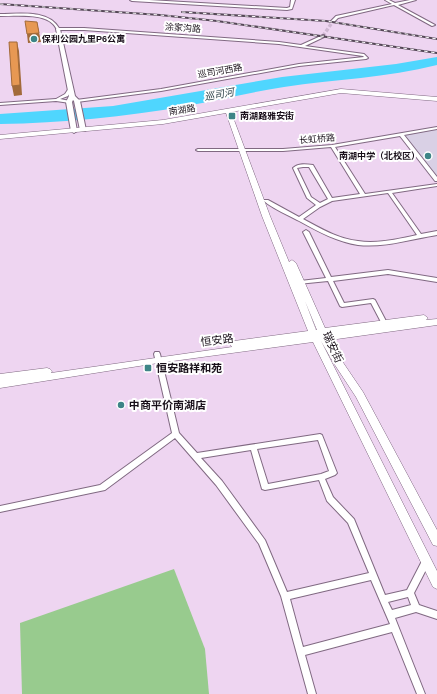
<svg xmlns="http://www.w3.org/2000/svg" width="437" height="694" font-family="Arial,'Noto Sans SC',sans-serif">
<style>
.education{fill:#d9d0e5}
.green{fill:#98cb8e}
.water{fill:#4fd6fe}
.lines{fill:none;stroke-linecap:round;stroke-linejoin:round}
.minor-tunnel{stroke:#ceb7d1;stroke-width:3.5;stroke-dasharray:3.5 2;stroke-linecap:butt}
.minor-casing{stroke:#806982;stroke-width:2}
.tertiary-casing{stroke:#806982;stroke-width:2}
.secondary-casing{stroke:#806982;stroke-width:1}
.minor{fill:#fff;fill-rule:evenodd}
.tertiary{fill:#fff;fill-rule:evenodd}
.secondary{fill:#fff;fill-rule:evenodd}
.rail-casing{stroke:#554857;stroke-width:2}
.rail{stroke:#fff;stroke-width:1;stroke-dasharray:3.5;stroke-linecap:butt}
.shaded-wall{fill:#a26a3a}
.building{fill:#e79853;stroke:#a26a3a}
.poi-dot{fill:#3d8587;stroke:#fff;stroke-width:1.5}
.labels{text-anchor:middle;stroke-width:4;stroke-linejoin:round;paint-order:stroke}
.far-street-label{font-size:9px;fill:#19101a;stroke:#fff}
.far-poi-label{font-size:9px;font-weight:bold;fill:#19101a;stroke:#fff;text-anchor:start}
.far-water-label{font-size:10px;font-style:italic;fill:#1d333b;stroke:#fff}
.street-label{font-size:11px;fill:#19101a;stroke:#fff}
.poi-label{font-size:11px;font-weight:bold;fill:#19101a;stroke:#fff;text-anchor:start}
</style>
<rect width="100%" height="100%" fill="#eed5f1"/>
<path class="education" d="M437 129V177L402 135Z"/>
<path class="green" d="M174 569 205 649 209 694H22L20 623Z"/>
<path class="water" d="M437 57V65C387 78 335 79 284 87 252 92 219 100 186 106 125 117 62 123 0 124V114L113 106 282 77 396 64Z"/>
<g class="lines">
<path class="minor-tunnel" d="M323 36 333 21"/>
<g class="minor-casing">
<path id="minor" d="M130 0H149L287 8 290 7 291 0H295L292 9 287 10 132 1Z
M385 0H389L395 3 410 0H416L398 5 435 25 432 26 394 5 338 18 334 22 331 21 336 16 392 4Z
M0 14C19 14 48 9 59 28H84L279 42 301 45 323 35H324V37L305 46 364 54 368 58 366 59 299 66 161 91 77 102 75 101 76 100 161 89 299 64 364 57 363 56 279 44 84 30H57C56 28 55 26 53 24 43 13 14 16 0 16Z
M69 88 72 89 68 96 60 99 70 101V103L56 101 0 105V103L56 99 65 94Z
M437 127V129L404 135 437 177V181H435L400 136 335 147 365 194 437 184V186L392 193 421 234 437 231V235C412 239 384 248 358 245 338 242 319 232 301 222 290 216 273 209 264 201V200H268L299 217 316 205 307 198 293 168C298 163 306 164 313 165L332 198 360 194 331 147 283 151H198L196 150 198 149H283L332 145ZM303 167H309L328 199 320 203 311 197 297 168ZM388 193 417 235C398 239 377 244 358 241 338 239 320 228 303 219L320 207 332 201Z
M306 230 309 232 331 277 388 270 437 278V282L388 274 333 281 344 303 373 299 375 300 387 323 386 324H382L371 303 342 307 340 306 328 281 298 284 297 283 300 281 326 278 303 232Z
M155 352H159L160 354 179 433 197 453 320 434 322 435 337 473 335 475 325 479 333 497 354 519 385 595 407 590 423 559 426 558 429 559 430 562 414 593 419 605 437 611V619L416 612 395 618 425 694H417L392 632 305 655 316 694H308L281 596 259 544 216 485 175 438 105 490 0 512V506L100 485 172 433 154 354ZM318 440 329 471 321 474 268 484 257 449ZM251 450 262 489 265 490 319 480 327 501 348 523 369 573 287 592 265 540 222 481 201 458ZM371 580 390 624 303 647 290 599ZM408 597 411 605 392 610 388 602Z"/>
</g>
<g class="tertiary-casing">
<path id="tertiary" d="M58 28 60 29 75 96 80 101 86 130 85 131 80 130 74 101 73 100 72 102 77 131 74 133 71 131 66 102 69 96 56 29Z"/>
</g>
<g class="secondary-casing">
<path id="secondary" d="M341 89 437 97V101L341 93 231 112 270 216 289 262 292 260 296 263 325 328 424 315 428 318 426 320 437 319V325L330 340 342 361 363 392 437 530V546L433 545 356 397 335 365 321 341 437 571V589L433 587 313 342 158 363 0 388V374L47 368 50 369 52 371 51 373 232 347 230 344 234 341 308 331 262 216 226 113 163 124 0 139V135L163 120ZM305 301 317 330H316Z"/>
</g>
<use href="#minor" class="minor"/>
<use href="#tertiary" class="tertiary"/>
<use href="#secondary" class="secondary"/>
<g class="rail-casing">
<path id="rail" d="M0 4 160 15 217 21 437 53
M182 12 326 21 437 39"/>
</g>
<use href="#rail" class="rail"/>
</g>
<path class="shaded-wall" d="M37 22 41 42 28 43 27 34Z
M17 42 19 51 22 95 14 96 12 86Z"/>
<path class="building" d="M25 21 37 22 39 33 27 34Z
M9 42H17L20 85 12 86Z"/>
<g class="poi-dot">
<circle cx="34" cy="39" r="4"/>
<rect x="228" y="112" width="8" height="8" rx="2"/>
<circle cx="428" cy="156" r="4"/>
<rect x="144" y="364" width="8" height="8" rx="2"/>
<circle cx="121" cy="405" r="4"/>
</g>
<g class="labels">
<g class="far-street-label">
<text transform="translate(183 28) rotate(4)" y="3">涂家沟路</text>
<text transform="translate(220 71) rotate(-10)" y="3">巡司河西路</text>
<text transform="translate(182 110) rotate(-9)" y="3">南湖路</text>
<text transform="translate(317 139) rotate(-5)" y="3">长虹桥路</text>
</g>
<g class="far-poi-label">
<text x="42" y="42">保利公园九里P6公寓</text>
<text x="240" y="119">南湖路雅安街</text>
<text x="420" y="159" text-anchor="end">南湖中学（北校区）</text>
</g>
<g class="far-water-label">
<text transform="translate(219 94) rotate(-10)" y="4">巡司河</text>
</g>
<g class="street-label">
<text transform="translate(217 340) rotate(-7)" y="4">恒安路</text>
<text transform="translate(333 347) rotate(65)" y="4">瑞安街</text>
</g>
<g class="poi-label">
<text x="156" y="372">恒安路祥和苑</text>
<text x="129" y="409">中商平价南湖店</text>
</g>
</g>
</svg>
